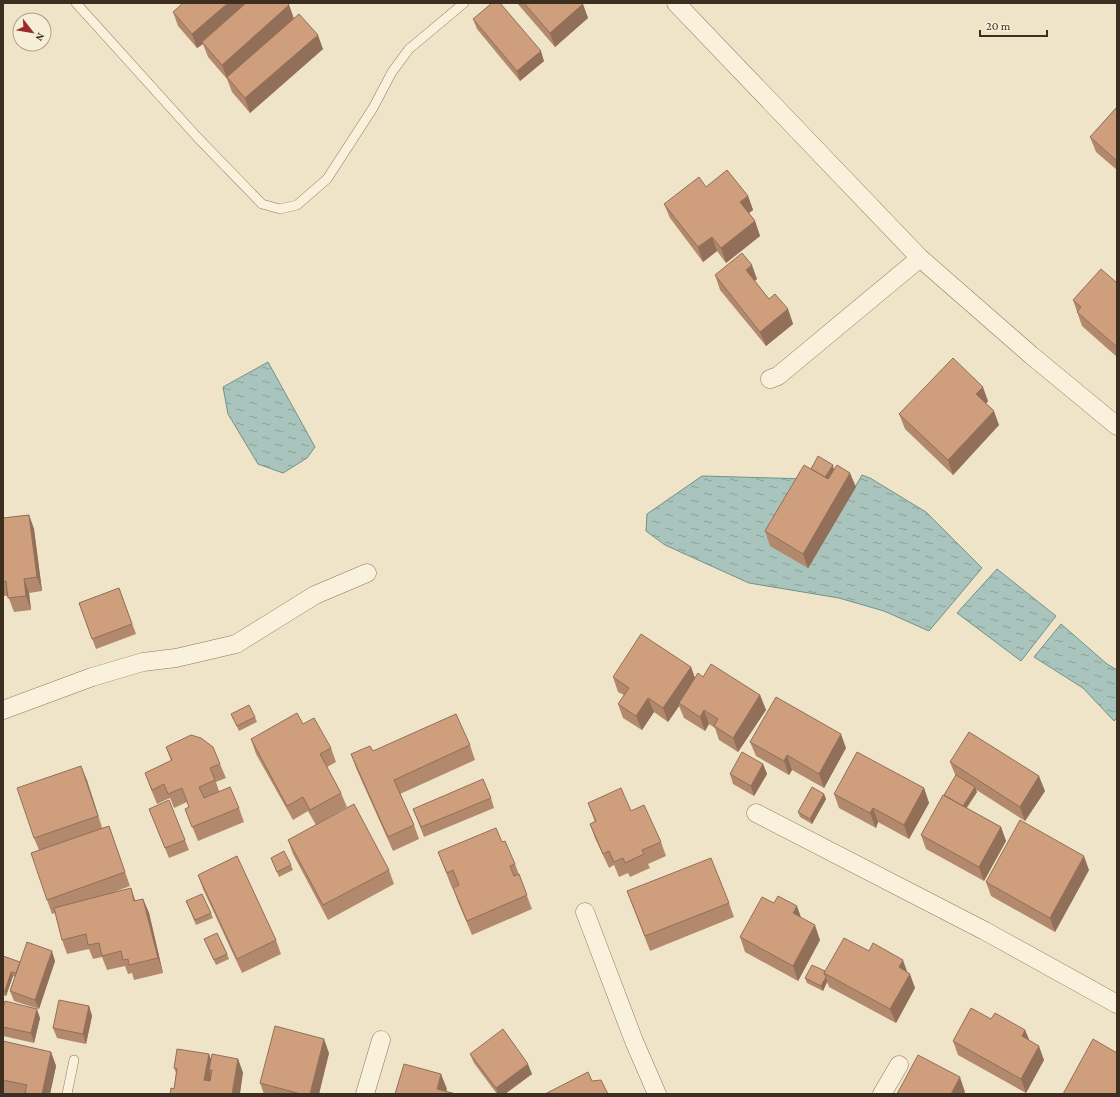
<svg xmlns="http://www.w3.org/2000/svg" width="1120" height="1097" font-family="'Crimson Pro',serif">
<style>
.water{fill:url(#water-ripples);stroke:#6f938a}
.lines{fill:none;stroke-linecap:round;stroke-linejoin:round}
.lane-casing{stroke:#8d765c;stroke-width:10}
.street-casing{stroke:#8d765c;stroke-width:19}
.lane{stroke:#faf1dc;stroke-width:9}
.street{stroke:#faf1dc;stroke-width:18}
.wall{fill:#b2896c}
.shaded-wall{fill:#916f58}
.building{fill:#cf9f7d;stroke:#916f58}
</style>
<defs>
<pattern id="water-ripples" width="26" height="14" patternUnits="userSpaceOnUse"><rect width="26" height="14" fill="#a9c4bc"/><path d="M2 4q2-2 4 0t4 0M15 11q2-2 4 0t4 0" fill="none" stroke="#8ba098"/></pattern>
</defs>
<rect width="100%" height="100%" fill="#f0e4c8"/>
<path class="water" d="M268 362 315 447 307 458 283 473 258 464 228 414 223 387Z
M862 475 870 478 926 512 982 568 929 631 884 611 839 598 749 583 665 545 646 531 647 514 702 476 809 479 808 568Z
M997 569 1056 616 1021 661 957 613Z
M1061 624 1107 664 1117 670V717L1114 721 1083 688 1034 657Z"/>
<g class="lines">
<g class="lane-casing">
<path id="lane" d="M76 3 198 138 262 204 280 209 297 205 327 179 373 108 392 72 409 49 464 3
M67 1094 74 1060"/>
</g>
<g class="street-casing">
<path id="street" d="M676 3 920 258 1031 355 1117 426
M770 379 778 376 920 258
M3 710 92 677 143 662 176 658 236 644 315 595 367 573
M756 813 985 931 1117 1004
M585 912 634 1041 657 1094
M365 1094 381 1040
M882 1094 899 1065"/>
</g>
<use href="#lane" class="lane"/>
<use href="#street" class="street"/>
</g>
<path class="wall" d="M517 3H582L588 18 555 47Z
M289 5 294 19 323 49 250 113 232 92 227 79 208 57 203 44 197 48 178 26 173 12Z
M473 19 544 61 520 81 477 29Z
M1117 107V170L1096 152 1090 137Z
M706 187 748 196 753 210 749 213 755 221 760 236 726 263 717 251 703 262 670 218 664 204Z
M715 275 757 279 755 281 769 299 788 309 793 324 766 346 720 290Z
M1117 283V357L1082 326 1073 300Z
M988 401 986 404 999 425 953 475 905 429 899 414Z
M811 469H834L856 487 808 568 770 546 765 531Z
M29 515 34 529 42 591 29 593 31 610 14 612 8 596H3V518Z
M119 588 136 634 96 649 79 603Z
M691 667 695 678 703 677 760 695 766 710 738 752 719 740 715 728 709 724 705 731 684 718 679 706 668 722 654 712 642 730 623 718 618 704 624 695 618 692 613 677Z
M231 714 255 717 257 722 239 731Z
M303 724 331 748 336 762 327 767 341 793 347 807 316 825 308 811 293 820 256 754 251 739Z
M750 742 846 748 824 788 792 770 789 775 756 756Z
M470 745 475 760 400 794 414 825 419 839 393 851 356 768 351 754 373 751Z
M166 747 220 764 226 778 216 782 219 791 239 808 244 822 198 841 185 809 189 807 187 802 174 808 170 798 157 804 150 787 145 773 171 761Z
M950 762 1045 791 1025 821 975 789 977 792 967 808 1001 827 1006 841 984 881 926 849 921 835 944 795 956 777Z
M763 764 767 774 754 796 733 784 730 774Z
M81 766 102 828 109 826 130 886 109 894 131 888 135 901 143 899 149 913 163 973 134 980 132 973 128 974 125 966 107 970 102 957 93 959 89 949 67 954 62 940 55 913 52 914 47 900 39 850 34 838Z
M924 788 929 803 909 839 878 822 876 828 839 808 834 794Z
M824 794 826 799 812 824 800 817 798 812Z
M491 798 494 808 424 837 413 809Z
M588 803 631 811 661 842 666 856 648 864 650 868 630 877 628 873 619 877 614 865 609 868 595 838 590 824 595 822Z
M149 809 185 840 189 850 169 858Z
M288 840 389 870 394 884 328 920 293 854Z
M502 842 515 864 532 909 472 935 458 902 453 888 459 885 452 888 438 852Z
M271 858 291 865 293 870 279 877Z
M1089 870 1055 932 991 896 986 882Z
M198 875 276 940 281 954 242 973 203 889Z
M627 891 729 903 734 917 650 951Z
M186 901 211 913 213 918 196 925Z
M801 918 820 940 798 981 745 952 740 937Z
M204 939 227 954 229 959 216 965Z
M3 956 20 962 55 961 39 1009 14 1001 10 991 15 977 13 976 6 996 3 995Z
M825 971 908 972 915 988 896 1023 829 987 827 982 823 991 807 983 805 978Z
M89 1006 92 1016 86 1044 57 1038 53 1028Z
M3 1008 40 1018 34 1043 3 1036Z
M991 1019 1025 1030 1029 1040 1044 1060 1026 1093 958 1055 953 1041Z
M3 1041 51 1052 56 1066 50 1094H6L3 1093Z
M329 1053 319 1094H264L260 1083Z
M209 1054 211 1060 238 1059 243 1073 174 1089 176 1073 174 1068Z
M470 1054 532 1074 505 1094H497L474 1063Z"/>
<path class="shaded-wall" d="M228 3H249L202 42 203 44 197 48 192 34Z
M583 4 588 18 555 47 550 33Z
M289 5 294 19 227 78 222 65Z
M318 35 323 49 250 113 245 98Z
M541 51 544 61 520 81 517 71Z
M748 196 753 210 745 216 740 202Z
M755 221 760 236 726 263 721 248Z
M712 237 717 251 703 262 698 247Z
M752 265 757 279 751 284 746 270Z
M788 309 793 324 766 346 760 332Z
M983 387 988 401 981 408 976 394Z
M994 411 999 425 953 475 948 460Z
M833 465 834 470 824 488 822 483Z
M850 473 856 487 808 568 803 554Z
M29 515 34 529 42 591 37 577Z
M24 579 29 593 31 610 26 596Z
M691 667 696 681 679 703V706L668 722 663 708Z
M760 695 766 710 738 752 733 738Z
M648 698 654 712 642 730 636 716Z
M704 710 709 724 705 731 700 717Z
M841 734 846 748 824 788 819 774Z
M787 755 792 770 789 775 784 761Z
M763 764 767 774 754 796 751 786Z
M81 766 87 780 103 830 98 816Z
M1039 776 1045 791 1025 821 1020 807Z
M975 787 977 792 963 812 962 808Z
M924 788 929 803 909 839 904 825Z
M824 794 826 799 812 824 810 819Z
M873 808 878 822 876 828 870 813Z
M1001 827 1006 841 984 881 979 867Z
M1084 856 1089 870 1055 932 1050 918Z
M131 888 136 903 134 901Z
M143 899 149 913 163 973 158 958Z
M797 906 802 920 793 913Z
M815 925 820 940 798 981 793 966Z
M52 951 55 961 39 1009 35 1000Z
M903 960 908 974 899 967Z
M11 972 13 976 6 996 5 991Z
M910 974 915 988 896 1023 890 1009Z
M826 977 827 982 823 991 821 986Z
M89 1006 92 1016 86 1044 83 1034Z
M37 1009 40 1018 34 1043 31 1033Z
M1025 1030 1031 1044 1022 1036Z
M324 1039 329 1053 319 1094H310Z
M1039 1046 1044 1060 1026 1093 1021 1079Z
M51 1052 56 1066 50 1094H42Z
M209 1054 214 1069 212 1070H209L212 1078 209 1094 204 1080Z
M238 1059 243 1073 240 1094H232Z
M528 1064 532 1074 505 1094H498L496 1088Z
M441 1074 447 1089 445 1094 437 1089Z
M960 1077 965 1092 964 1094H951Z"/>
<path class="building" d="M183 3H228L192 34 173 12Z
M246 3H287L289 5 222 65 202 42Z
M492 3H500L541 51 517 71 473 19Z
M524 3H582L583 4 550 33Z
M299 14 318 35 245 98 227 77Z
M1117 107V161L1090 137Z
M727 170 748 196 740 202 755 221 721 248 712 237 698 247 664 204 699 177 706 187Z
M742 253 752 265 746 270 769 299 775 294 788 309 760 332 715 275Z
M1101 269 1117 283V347L1077 312 1081 307 1073 300Z
M953 358 983 387 976 394 994 411 948 460 899 414Z
M818 456 833 465 825 477 811 469Z
M804 465 828 479 837 465 850 473 803 554 765 531Z
M29 515 37 577 24 579 26 596 8 598 6 581H3V518Z
M119 588 132 624 92 639 79 603Z
M641 634 691 667 663 708 648 698 636 716 618 704 629 688 613 677Z
M711 664 760 695 733 738 714 726 718 719 704 710 700 717 679 703 698 673 703 677Z
M776 697 841 734 819 774 787 755 784 761 750 742Z
M249 705 255 717 237 726 231 714Z
M297 713 303 724 314 718 331 748 320 754 341 793 310 810 303 797 287 806 251 739Z
M456 714 470 745 394 780 414 825 388 837 351 754 370 746 373 751Z
M969 732 1039 776 1020 807 950 762Z
M191 735 201 738 213 747 220 764 210 768 215 780 199 787 204 798 230 787 239 808 192 827 185 809 189 807 182 788 168 794 164 784 152 790 145 773 172 760 166 747Z
M742 752 763 764 751 786 730 774Z
M857 752 924 788 904 825 873 808 870 813 834 794Z
M81 766 98 816 34 838 17 788Z
M956 775 975 787 963 806 944 795Z
M483 779 491 798 421 827 413 809Z
M812 787 824 794 810 819 798 812Z
M621 788 631 811 644 805 661 842 642 850 644 854 625 863 623 858 614 862 609 851 603 854 590 824 596 821 588 803Z
M943 795 1001 827 979 867 921 835Z
M169 800 185 840 165 848 149 809Z
M354 804 389 870 323 905 288 840Z
M1020 820 1084 856 1050 918 986 882Z
M109 826 125 872 47 900 31 853Z
M496 828 502 842 505 841 515 864 510 866 514 876 519 874 527 895 467 921 453 888 459 885 453 870 447 873 438 852Z
M284 851 291 865 277 872 271 858Z
M237 856 276 940 237 959 198 875Z
M711 858 729 903 645 936 627 891Z
M131 888 134 901 143 899 158 958 129 965 128 959 123 960 121 951 102 956 99 943 88 945 86 934 62 940 54 908Z
M202 894 211 913 195 920 186 901Z
M778 896 797 906 793 913 815 925 793 966 740 937 762 897 774 903Z
M217 933 227 954 214 960 204 939Z
M844 938 869 951 873 943 903 960 899 967 910 974 890 1009 824 973Z
M27 942 52 951 35 1000 10 991Z
M3 956 20 962 16 973 11 972 5 991 3 990Z
M812 965 825 971 824 973 826 977 821 986 805 978Z
M59 1000 89 1006 83 1034 53 1028Z
M5 1001 37 1009 31 1033 3 1027V1008Z
M971 1008 991 1019 995 1013 1025 1030 1022 1036 1039 1046 1021 1079 953 1041Z
M275 1026 324 1039 310 1094H301L260 1083Z
M503 1029 528 1064 496 1088 470 1054Z
M1093 1039 1117 1053V1094H1063Z
M3 1041 51 1052 42 1094H30L25 1093 27 1085 3 1080Z
M177 1049 209 1054 204 1080 210 1081 212 1070H209L212 1054 238 1059 232 1094H170L171 1088 174 1089 177 1069 174 1068Z
M918 1055 960 1077 951 1094H897Z
M404 1064 441 1074 437 1089 456 1094H395Z
M588 1072 592 1081 601 1080 608 1094H545Z"/>
<rect width="1120" height="1097" fill="none" stroke="#3d2e20" stroke-width="8"/>
<g transform="translate(32 32) rotate(121)"><circle r="19" fill="#f7eed8" stroke="#ada18e"/>
<path d="M0-3L7 15L0 10L-7 15Z" fill="#9e2a2b"/>
<text y="-6" font-size="11" font-weight="bold" text-anchor="middle" fill="#3d2e20">N</text>
</g>
<path d="M980 30v6h67v-6" fill="none" stroke="#3d2e20" stroke-width="2"/>
<text x="986" y="30" font-size="12" fill="#3d2e20" stroke="#f7eed8" stroke-width="3" paint-order="stroke">20 m</text>
</svg>
